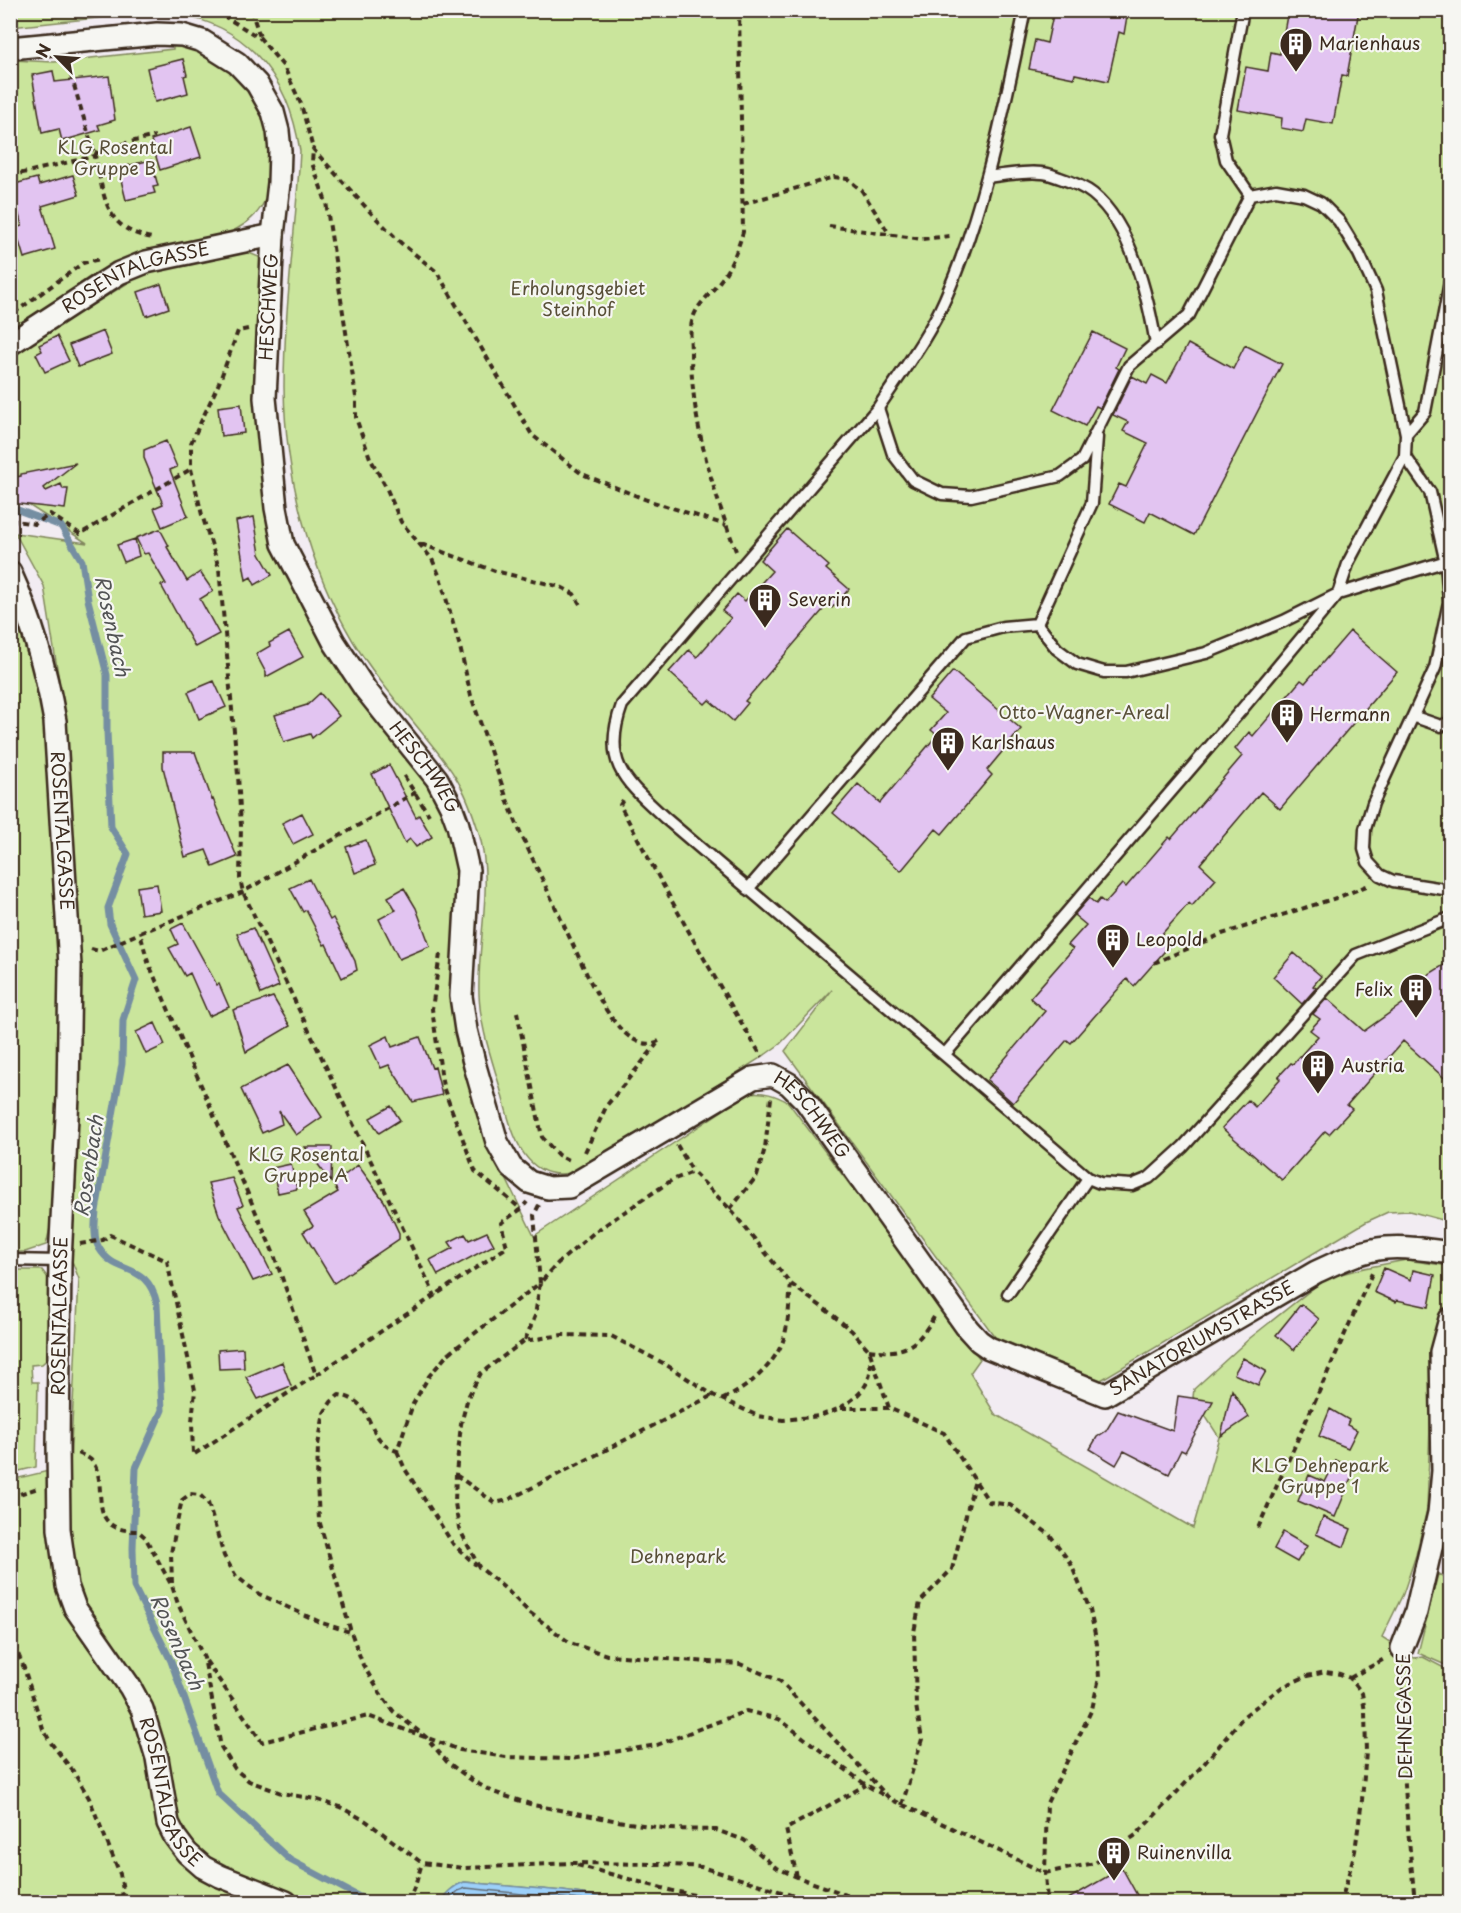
<svg xmlns="http://www.w3.org/2000/svg" width="1461" height="1913" font-family="'Playpen Sans',sans-serif">
<style>
.green{fill:#cae59c;stroke:#82885d;stroke-width:1.5}
.water{fill:#9cd0fa;stroke:#758ea2;stroke-width:1.5}
.lines{fill:none;stroke-linecap:round;stroke-linejoin:round}
.shore{stroke:#626c76;stroke-width:1.5}
.stream{stroke:#758ea2;stroke-width:7}
.building{fill:#e2c4f1;stroke:#3b2a1e;stroke-width:1.5}
.service-casing{stroke:#3b2a1e;stroke-width:15}
.minor-casing{stroke:#3b2a1e;stroke-width:26}
.path{stroke:#3b2a1e;stroke-width:4;stroke-dasharray:6 4.5;stroke-linecap:butt}
.service{stroke:#f6f6f2;stroke-width:10}
.minor{stroke:#f6f6f2;stroke-width:21}
.labels{text-anchor:middle;stroke-width:4.5;stroke-linejoin:round;paint-order:stroke}
.poi-label{font-size:18px;fill:#3b2a1e;stroke:#f6f6f2;text-anchor:start}
.park-label{font-size:18px;fill:#584f37;stroke:#f6f6f2}
.street-label{font-size:18px;fill:#3b2a1e;stroke:#f6f6f2}
.water-label{font-size:20px;font-style:italic;fill:#535455;stroke:#f6f6f2}
</style>
<rect width="100%" height="100%" fill="#f2ecf2"/>
<filter id="ink" filterUnits="userSpaceOnUse"><feTurbulence type="fractalNoise" baseFrequency=".0167" numOctaves="2"/><feDisplacementMap in="SourceGraphic" scale="12" xChannelSelector="R" yChannelSelector="G"/><feConvolveMatrix kernelMatrix="1 2 1 2 8 2 1 2 1" color-interpolation-filters="sRGB"/></filter>
<g filter="url(#ink)">
<path class="green" d="M10 11H1450V1222L1409 1211 1388 1212 1366 1222 1101 1380 995 1337 785 1051 832 990 780 1044 762 1057 601 1159C593 1163 584 1170 575 1172 519 1186 510 1122 499 1084 490 1054 480 1025 479 994 477 940 494 886 479 833 474 817 469 800 460 785 450 766 436 750 423 734 399 704 373 674 353 641 308 565 285 475 284 387 284 309 296 230 300 151 294 113 282 81 255 53 209 7 157 11 97 18 68 21 39 24 11 27Z
M173 45C209 47 242 73 259 105 269 125 272 148 270 171 269 181 269 192 264 202 240 251 146 247 101 270 89 276 78 286 67 293 49 306 29 319 11 331V60L54 62 173 49Z
M244 251 259 257 261 262 255 403 271 547 322 641 354 693 427 781 443 812 459 879 451 995 452 1018 461 1061 482 1129 534 1236 749 1093C764 1091 775 1095 788 1102L980 1359 970 1373 995 1414 1193 1528 1219 1437 1193 1397 1194 1389 1250 1338 1326 1278 1364 1268 1406 1260 1450 1266V1296L1433 1346 1427 1509 1416 1555 1403 1594 1382 1637 1414 1658 1423 1657 1450 1671V1902H634L563 1891 465 1882C453 1886 447 1892 440 1902H11L10 1480 70 1466 79 1279 70 1256 80 966 64 712 44 586 15 533 87 543 30 506 11 500V358L66 321 144 273 170 264Z
M10 602 40 694 47 760 60 966 55 1207 46 1245 25 1252H11Z
M10 1270H42L52 1283 53 1354 42 1364 31 1365 32 1382H38L36 1467 11 1473Z
M1438 1574 1450 1579V1667L1418 1653Z"/>
<path class="water" d="M464 1882 563 1891 634 1902H440C447 1892 453 1886 464 1882Z"/>
<g class="lines">
<path class="shore" d="M447 1902 458 1891 466 1888 599 1902
M456 1902 467 1896 540 1902"/>
<path class="stream" d="M10 507 61 526 82 561 88 600 107 675V731L111 827 128 854 108 908 110 924 136 980 123 1020 122 1064 96 1211C95 1222 93 1238 99 1248 116 1277 147 1260 157 1304L162 1410 136 1468 133 1548 134 1587 171 1661 218 1793 290 1860 369 1902"/>
</g>
<path class="building" d="M1054 10H1128L1124 34 1119 32 1108 81 1075 74 1074 78 1029 69 1035 40 1047 43Z
M1288 10H1359L1347 76 1342 75 1333 124 1306 119 1303 132 1281 128 1282 118 1238 110 1246 67 1268 71 1271 52 1280 54Z
M183 59 187 75 184 76 188 93 155 102 147 68Z
M53 71 55 82 109 76 115 120 98 125 100 130 62 141 59 129 42 133 32 75Z
M191 127 201 157 160 170 151 140Z
M151 160 158 186 153 187 155 193 126 200 118 168Z
M73 175 79 195 42 206 55 249 24 258 15 228 22 226 11 185 37 178 39 185Z
M161 284 169 308 146 316 138 292Z
M103 331 112 354 78 367 69 345Z
M1093 332 1125 348 1116 367 1119 369 1100 408 1096 406 1085 426 1053 410Z
M57 336 69 361 45 372 36 354 42 351 39 345Z
M1188 344 1233 369 1245 345 1282 364 1194 535 1150 512 1145 522 1109 504 1119 484 1126 487 1148 443 1123 431 1128 422 1113 415 1132 376 1147 384 1152 375 1167 383Z
M241 404 244 433 221 436 218 407Z
M166 441 177 467 170 470 188 516 162 527 154 508 163 504 144 458V450Z
M76 463 44 488 46 491 61 484 63 489H68L65 509 10 503V482H15V477L21 476V474Z
M254 517 260 554 272 575 255 585 251 577 246 580 236 521Z
M160 529 169 546 167 547 187 581 200 572 213 591 200 599 219 634 195 647 161 585 166 584 148 553 144 554 136 538Z
M787 529 829 566 826 569 849 589 832 608 828 604 745 701 748 703 733 721 709 700 705 704 669 672 689 650 697 657 731 618 722 611 737 594 745 601 772 571 760 560Z
M135 539 139 556 124 562 117 545Z
M1350 631 1397 672 1280 809 1261 792 1200 864 1216 879 1192 906 1189 903 1161 935 1171 944 1134 986 1127 979 1071 1043 1067 1040 1013 1103 987 1080 1045 1011 1030 998 1073 949 1068 945 1086 925 1074 915 1089 898 1096 904 1100 899 1105 903 1122 884 1126 887 1169 837 1171 839 1242 756 1235 749 1249 732 1253 736 1301 680 1305 683Z
M289 632 303 657 266 677V673L256 654 270 646 269 643Z
M953 671 1021 729 987 770 992 775 942 834 936 829 901 871 833 813 858 784 880 803 937 735 931 730 946 713 929 699Z
M214 681 226 707 199 719 188 692Z
M320 693 339 716 312 738 310 734 284 742 275 715 307 705Z
M163 752H195L212 800 213 799 237 857 213 867 206 850 185 857 163 767Z
M389 765 416 817 419 815 432 837 416 847 410 839 405 843 372 774Z
M302 813 313 834 293 844 282 823Z
M366 840 375 865 355 873 346 847Z
M309 879 330 920 333 918 355 961 357 970 342 978 326 944 324 945 306 910 303 912 290 888Z
M157 884 161 911 141 914 137 887Z
M404 888 416 908 430 946 399 959 379 919 396 910 388 897Z
M183 923 217 985 219 984 229 1007 209 1016 190 973 185 976 169 948 178 944 171 929Z
M253 928 279 986 261 994 237 934Z
M1294 953 1321 976 1313 986 1316 988 1302 1004 1273 977Z
M1450 961V1083L1403 1041 1347 1105 1352 1109 1329 1134 1325 1131 1282 1180 1222 1128 1248 1100 1255 1107 1280 1079 1278 1077 1291 1063 1293 1064 1318 1036 1310 1030 1320 1019 1313 1014 1327 998 1364 1031 1415 995 1407 988Z
M273 997 290 1026 246 1052 233 1010Z
M155 1023 165 1045 146 1054 136 1032Z
M388 1036 392 1047 420 1037 432 1068 435 1067 442 1095 413 1102 389 1065 381 1068 370 1045Z
M288 1065 322 1117 296 1135 279 1111 282 1124 262 1133 241 1089Z
M391 1106 400 1120 379 1133 370 1118Z
M305 1147H332L331 1182Z
M291 1164 297 1189 278 1193 272 1168Z
M358 1165 384 1201 399 1233V1239L334 1283 303 1232 313 1226 304 1212 338 1192 333 1184Z
M232 1178 243 1205 238 1207 272 1274 253 1281 219 1215 208 1183Z
M487 1232 494 1245 438 1275 430 1260 453 1248 449 1242 465 1234 469 1240Z
M1384 1268 1411 1280 1413 1270 1435 1275 1429 1307 1397 1300 1396 1302 1374 1292Z
M1301 1304 1319 1319 1294 1350 1276 1335Z
M243 1348 244 1368 219 1369 218 1350Z
M1243 1358 1266 1371 1258 1385 1234 1374Z
M282 1362 291 1386 258 1399 246 1377Z
M1232 1390 1249 1417 1221 1436Z
M1178 1396 1213 1401 1185 1452 1181 1450 1169 1474 1124 1451 1116 1465 1090 1449 1097 1437 1106 1431 1118 1411 1173 1431Z
M1330 1409 1349 1420 1347 1425 1357 1430 1348 1448 1319 1436Z
M1336 1460 1355 1470 1344 1492 1345 1493 1335 1517 1298 1501 1309 1475 1325 1482Z
M1323 1517 1351 1529 1344 1547 1316 1534Z
M1283 1532 1307 1546 1297 1562 1274 1549Z
M1122 1868 1138 1897 1128 1902H1063Z"/>
<g class="lines">
<g class="service-casing">
<path id="service" d="M1025 10C1004 108 985 208 945 299 928 338 901 373 878 408L622 705C601 763 625 781 665 818 806 938 948 1057 1088 1178L1100 1183 1132 1185 1149 1178 1183 1147 1356 955 1450 918
M1243 10 1220 134 1226 160 1250 195
M987 177C1005 175 1024 171 1042 173 1048 173 1054 176 1060 178 1072 182 1083 186 1093 194 1131 225 1148 297 1156 344
M878 408 893 454 913 480 942 494 971 496 1060 476 1082 460 1129 366 1189 315 1250 195 1276 190 1304 195 1321 203 1339 221 1359 254 1376 291 1406 434 1405 456 1349 561 1338 594 1243 708 945 1054
M1406 434 1425 412 1450 282
M1097 437 1092 503 1037 624 1057 649 1077 664 1104 672H1126L1206 653 1284 621 1338 594 1450 560
M1405 456 1430 492 1446 563 1449 602 1435 668 1373 803 1365 829 1364 849 1368 862 1380 875 1393 881 1450 890
M1415 717 1441 726 1450 722
M748 889 966 637 1003 627 1037 624
M10 1260 60 1261
M1008 1294 1088 1178"/>
</g>
<g class="minor-casing">
<g id="minor">
<path id="s1" d="M10 48 157 34 182 35 202 41 237 63 257 84 273 112 278 131 280 151 279 183 273 235 265 398 276 508 283 544 334 642 365 689 437 779 451 806 458 825 468 870 461 996 466 1030 475 1066 497 1142 511 1167 529 1182 548 1188 569 1187 753 1078 773 1075 789 1084 805 1100 968 1329 979 1341 989 1348 1105 1395 1316 1272C1338 1262 1361 1250 1386 1248 1407 1246 1430 1250 1450 1253"/>
<path id="s2" d="M10 344 119 273 146 262 273 235"/>
<path id="s3" d="M10 572C32 620 46 670 55 721L70 966 68 1096 60 1261 58 1445 59 1529 67 1586 75 1608 130 1687 142 1709 157 1758 168 1823 175 1837 187 1853 203 1867 220 1876 286 1902"/>
<path d="M1402 1648 1416 1612 1439 1513 1443 1471 1441 1352 1450 1319"/>
</g>
</g>
<path class="path" d="M214 10 260 38 284 67 301 104 313 149
M251 10 260 37
M68 65 95 156 98 150 155 136
M10 176 95 156C105 196 103 230 153 238
M743 204 834 177 848 179 862 191 890 235
M829 226 922 239 950 236
M14 313 83 263 100 259
M248 329 238 331 219 383 191 443V469L202 515 219 568 238 775 241 826 240 879 243 892 435 1296
M10 520 35 524 50 514 80 534 191 469
M421 544 495 571 561 587 574 594 580 604
M736 551C712 488 692 423 691 355 691 343 689 330 693 318 698 303 711 294 720 281 732 265 737 251 743 232L739 10
M404 776 429 815
M416 792 243 892 140 933 148 962 273 1252 316 1375 507 1247 501 1223 521 1209 527 1202
M623 800 620 805C665 890 712 975 762 1057
M91 949 99 951 140 933
M440 954 432 1009 443 1087 475 1171 521 1209
M1154 963 1222 934 1339 897 1369 885
M517 1012 542 1137 558 1155 570 1161
M659 1041C628 1056 602 1004 590 981L521 834 509 805 471 696 460 647 440 577 432 559 401 522 386 487 370 458 356 418V397L326 202 312 163 313 149 372 214 401 243 437 272 532 435 582 474 647 500 726 525
M677 1145 693 1172
M585 1152 607 1105 657 1044
M539 1205 534 1215 540 1283 448 1354 429 1376 413 1404 397 1451C363 1440 377 1401 339 1395L331 1402 324 1413 318 1445 317 1482 319 1520 351 1632 363 1665 380 1693 394 1712 426 1737 447 1762 473 1781 493 1792 533 1805 629 1823 669 1829 716 1830 744 1840 775 1867 797 1877 855 1898 861 1902
M730 1209 757 1176 765 1148 771 1098
M80 1244 103 1240 110 1235 167 1261 195 1390 192 1422 193 1455 316 1375
M525 1340 535 1316 540 1283 558 1263 596 1231 672 1180 693 1172 730 1209 791 1284 830 1313 852 1331 869 1350 889 1408 944 1433 989 1502 1010 1505 1050 1535 1071 1564 1090 1610 1097 1644 1099 1678 1092 1709 1047 1803 1045 1873 1047 1902
M869 1350C904 1355 917 1346 934 1317
M723 1399C747 1389 774 1365 783 1341 789 1324 789 1302 791 1284
M840 1408C859 1396 873 1384 870 1360
M889 1408H840L820 1416 783 1420 758 1416 713 1395 665 1364 611 1336 562 1335 524 1341 481 1373 468 1397 461 1424 456 1474 455 1503 459 1528 479 1567 507 1590 529 1612 570 1643 607 1655 740 1664 780 1681 889 1798 1045 1873 1095 1863 1136 1835 1203 1765 1244 1716 1282 1687 1307 1676 1326 1672 1340 1674 1350 1678 1362 1693 1365 1712 1366 1752 1362 1800 1355 1851 1341 1902
M397 1451 405 1469 453 1544 476 1565
M78 1453C82 1455 88 1457 91 1460 112 1484 81 1531 138 1531L145 1537 172 1586 178 1604 204 1658 221 1747 235 1769 249 1781 281 1793 315 1799 340 1807 366 1821 422 1863 464 1868 571 1863 660 1864 701 1867 770 1888 811 1902
M456 1475 495 1503 508 1500 713 1395
M10 1497 38 1488
M1258 1528 1373 1271
M172 1583 171 1553 179 1513 182 1500 190 1494 200 1495 208 1503 224 1556 236 1576 259 1594 322 1623 350 1632
M10 1635 24 1668 43 1729 51 1743 73 1771 89 1798 120 1874 123 1890 121 1902
M206 1661 262 1742 368 1716 460 1750 506 1757 570 1759 657 1745 746 1711 779 1719 866 1785 885 1796
M1404 1667C1400 1745 1407 1825 1415 1902
M1350 1678 1386 1658
M902 1805 922 1739 916 1706 914 1632 920 1602 952 1569 975 1480
M577 1865 673 1891 734 1902
M797 1877 786 1829 866 1785
M408 1902 416 1883 422 1863"/>
<use href="#service" class="service"/>
<use href="#minor" class="minor"/>
</g>
</g>
<defs>
<g id="building-pin" transform="scale(1.725)"><path d="M0 17L-7.5 6A9.5 9.5 0 1 1 7.5 6Z" fill="#3b2a1e" stroke="#f6f6f2"/><path d="M-4-6H4V6H1V3H-1V6H-4ZM-2.5-4.3h1.7v1.8h-1.7ZM.8-4.3h1.7v1.8H.8ZM-2.5-1h1.7V.8h-1.7ZM.8-1h1.7V.8H.8Z" fill="#fff"/></g>
</defs>
<g fill-rule="evenodd">
<use href="#building-pin" x="1296" y="44"/>
<use href="#building-pin" x="765" y="600"/>
<use href="#building-pin" x="1287" y="715"/>
<use href="#building-pin" x="948" y="743"/>
<use href="#building-pin" x="1113" y="940"/>
<use href="#building-pin" x="1416" y="990"/>
<use href="#building-pin" x="1318" y="1066"/>
<use href="#building-pin" x="1114" y="1853"/>
</g>
<g class="labels">
<g class="poi-label">
<text x="1319" y="50">Marienhaus</text>
<text x="788" y="606">Severin</text>
<text x="1310" y="721">Hermann</text>
<text x="971" y="749">Karlshaus</text>
<text x="1136" y="946">Leopold</text>
<text x="1393" y="996" text-anchor="end">Felix</text>
<text x="1341" y="1072">Austria</text>
<text x="1137" y="1859">Ruinenvilla</text>
</g>
<g class="park-label">
<text x="115" y="154">KLG Rosental<tspan x="115" dy="21">Gruppe B</tspan></text>
<text x="578" y="295">Erholungsgebiet<tspan x="578" dy="21">Steinhof</tspan></text>
<text x="1084" y="719">Otto-Wagner-Areal</text>
<text x="306" y="1161">KLG Rosental<tspan x="306" dy="21">Gruppe A</tspan></text>
<text x="1320" y="1472">KLG Dehnepark<tspan x="1320" dy="21">Gruppe 1</tspan></text>
<text x="678" y="1563">Dehnepark</text>
</g>
<g class="street-label">
<text dy="6" stroke="none"><textPath href="#s2" startOffset="144">ROSENTALGASSE</textPath></text>
<text transform="translate(269 307) rotate(-87)" y="6">HESCHWEG</text>
<text dy="6" stroke="none"><textPath href="#s1" startOffset="996">HESCHWEG</textPath></text>
<text dy="6" stroke="none"><textPath href="#s3" startOffset="266">ROSENTALGASSE</textPath></text>
<text dy="6" stroke="none"><textPath href="#s1" startOffset="1770">HESCHWEG</textPath></text>
<text transform="translate(60 1316) rotate(-89)" y="6">ROSENTALGASSE</text>
<text dy="6" stroke="none"><textPath href="#s1" startOffset="2301">SANATORIUMSTRASSE</textPath></text>
<text transform="translate(1405 1716) rotate(-91)" y="6">DEHNEGASSE</text>
<text dy="6" stroke="none"><textPath href="#s3" startOffset="1256">ROSENTALGASSE</textPath></text>
</g>
<g class="water-label">
<text transform="translate(112 626) rotate(78)" y="7">Rosenbach</text>
<text transform="translate(89 1166) rotate(-81)" y="7">Rosenbach</text>
<text transform="translate(177 1642) rotate(66)" y="7">Rosenbach</text>
</g>
</g>
<rect width="1461" height="1913" fill="none" stroke="#f6f6f2" stroke-width="36"/>
<rect x="18" y="18" width="1425" height="1877" fill="none" stroke="#3b2a1e" stroke-width="2" filter="url(#ink)"/>
<g transform="translate(57 57) rotate(295)" stroke="#f6f6f2" stroke-width="4.5" paint-order="stroke">
<path d="M0-4.5L10 22L0 15L-10 22Z" fill="#3b2a1e"/>
<text y="-9" font-size="16" font-weight="bold" text-anchor="middle" fill="#3b2a1e">N</text>
</g>
</svg>
